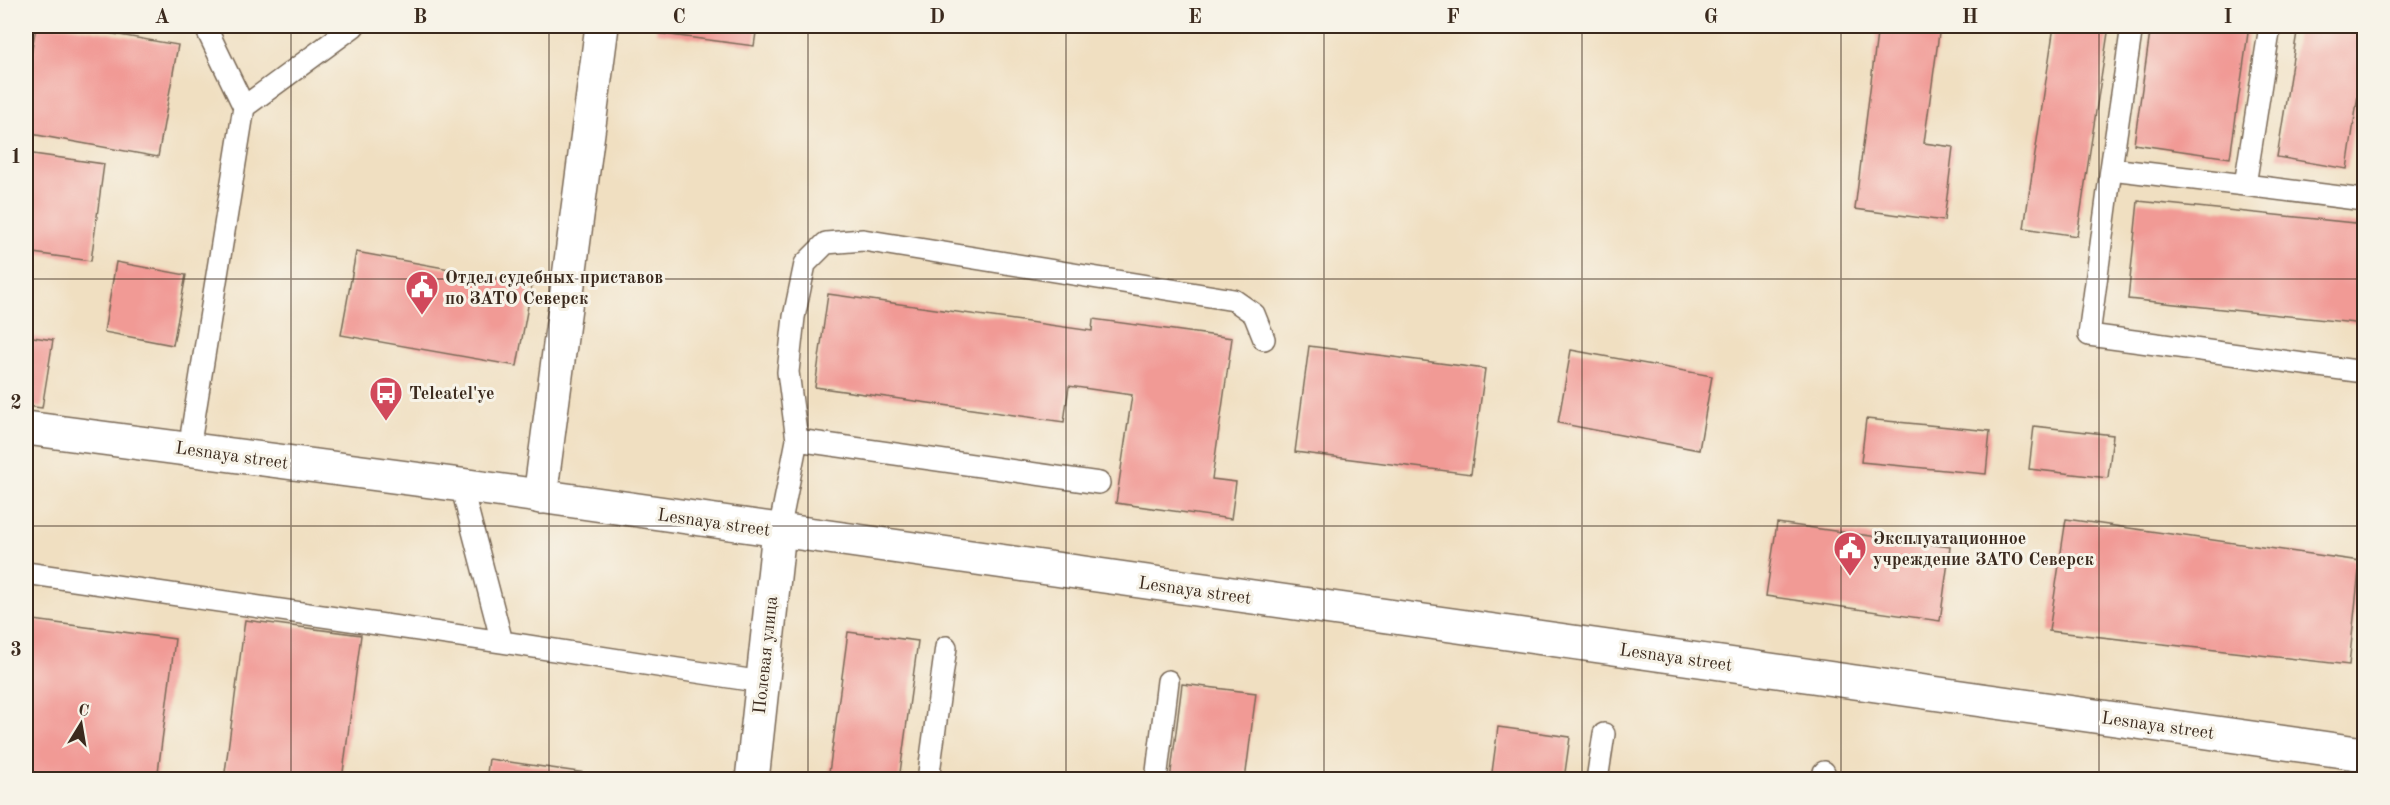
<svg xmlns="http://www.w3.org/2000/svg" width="2390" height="805" font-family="'Old Standard TT',serif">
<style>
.building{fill:#f19a95}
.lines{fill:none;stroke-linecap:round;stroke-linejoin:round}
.service-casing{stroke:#7a6957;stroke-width:24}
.minor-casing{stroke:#7a6957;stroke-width:36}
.secondary-casing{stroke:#7a6957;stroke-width:36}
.service{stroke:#fff;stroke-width:21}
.minor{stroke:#fff;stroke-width:33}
.secondary{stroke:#fff;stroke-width:33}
.grid{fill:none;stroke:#3b2a1e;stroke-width:1.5;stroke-opacity:0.55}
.labels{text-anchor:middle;stroke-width:6;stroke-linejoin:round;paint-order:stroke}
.poi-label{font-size:18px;font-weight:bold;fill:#3b2a1e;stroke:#f7f3e8;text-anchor:start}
.street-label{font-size:18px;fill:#3b2a1e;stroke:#f7f3e8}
.neatline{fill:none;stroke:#3b2a1e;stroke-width:2}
.grid-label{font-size:20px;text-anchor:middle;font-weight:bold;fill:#3b2a1e}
</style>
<rect width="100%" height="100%" fill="#f7f3e8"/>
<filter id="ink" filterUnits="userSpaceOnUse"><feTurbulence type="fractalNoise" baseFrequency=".0167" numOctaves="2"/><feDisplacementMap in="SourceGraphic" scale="12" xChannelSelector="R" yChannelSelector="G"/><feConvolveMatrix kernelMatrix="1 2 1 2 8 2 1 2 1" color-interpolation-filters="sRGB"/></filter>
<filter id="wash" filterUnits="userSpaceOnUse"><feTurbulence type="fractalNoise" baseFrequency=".008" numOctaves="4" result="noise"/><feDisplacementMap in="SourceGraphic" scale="24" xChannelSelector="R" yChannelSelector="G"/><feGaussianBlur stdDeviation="1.35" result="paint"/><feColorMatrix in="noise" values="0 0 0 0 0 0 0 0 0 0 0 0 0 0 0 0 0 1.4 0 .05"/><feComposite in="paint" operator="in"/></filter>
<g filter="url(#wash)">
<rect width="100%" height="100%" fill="#f0dfc1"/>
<g id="blocks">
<path class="building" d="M36 26H67L178 45 158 157 26 133V83Z
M657 26H757L754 46 656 33Z
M1878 26H1940L1924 143 1953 147 1944 221 1855 209Z
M2054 26H2109L2077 236 2024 228Z
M2151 26H2249L2230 158 2134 144Z
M2298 26H2364V55L2347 169 2277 157Z
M26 153 104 164 91 261 26 252Z
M2138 201 2364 224V324L2128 299Z
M356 252 532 284 517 366 341 335Z
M116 262 186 275 173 345 104 332Z
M828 294 1092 331 1093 319 1232 338 1212 479 1236 482 1231 519 1116 503 1132 395 1069 386 1064 422 815 387Z
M26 336 53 340 42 408 26 406Z
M1309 346 1485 369 1471 474 1295 452Z
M1571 350 1712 376 1699 450 1558 423Z
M1866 419 1990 431 1986 474 1861 462Z
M2034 426 2113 435 2108 478 2029 469Z
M2066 519 2360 561 2349 665 2049 631Z
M1777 523 1950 547 1940 621 1766 596Z
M26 619 175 639 157 780H26Z
M245 620 361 635 342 780H224Z
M848 632 918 641 899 780H828Z
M1182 684 1256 693 1245 780H1170Z
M1498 727 1570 737 1564 780H1491Z
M489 759 620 778V780H486Z"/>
</g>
</g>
<g filter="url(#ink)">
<use href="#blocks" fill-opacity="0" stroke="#7a6957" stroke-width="1.5"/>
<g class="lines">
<g class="service-casing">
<path id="service" d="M205 26 244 107
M2132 26 2111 169 2245 185
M2270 26 2245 185 2364 200
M2111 169 2089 335 2364 372
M797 440 1099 483
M189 449 244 107 354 26
M461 485 502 642
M779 531 797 440 788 372 794 317 805 264 826 243 863 240 1234 300 1254 314 1264 339
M26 573 502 642 762 682
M928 780 946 647
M1156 780 1168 681
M1597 780 1604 734
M1823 780 1824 772"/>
</g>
<g class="minor-casing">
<path id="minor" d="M540 497 602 26
M752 780 779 531"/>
</g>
<g class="secondary-casing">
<path id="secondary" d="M26 428 461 485 2364 754"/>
</g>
<use href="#service" class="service"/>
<use href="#minor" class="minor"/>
<use href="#secondary" class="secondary"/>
</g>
</g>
<path class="grid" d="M291 26V780M549 26V780M808 26V780M1066 26V780M1324 26V780M1582 26V780M1841 26V780M2099 26V780M26 279H2364M26 526H2364"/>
<defs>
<g id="civic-pin" transform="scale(1.725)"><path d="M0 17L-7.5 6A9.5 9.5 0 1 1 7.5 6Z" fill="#d1495b" stroke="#f7f3e8"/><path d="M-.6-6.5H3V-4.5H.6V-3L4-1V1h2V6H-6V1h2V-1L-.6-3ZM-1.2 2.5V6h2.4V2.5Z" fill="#fff"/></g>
<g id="bus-pin" transform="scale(1.725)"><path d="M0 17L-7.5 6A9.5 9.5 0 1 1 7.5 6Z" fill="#d1495b" stroke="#f7f3e8"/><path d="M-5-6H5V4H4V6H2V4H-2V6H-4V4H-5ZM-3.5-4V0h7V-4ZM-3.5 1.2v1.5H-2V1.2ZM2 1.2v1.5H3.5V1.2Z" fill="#fff"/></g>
</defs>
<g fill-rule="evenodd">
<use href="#civic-pin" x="422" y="287"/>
<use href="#bus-pin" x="386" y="393"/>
<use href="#civic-pin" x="1850" y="548"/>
</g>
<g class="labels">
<g class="poi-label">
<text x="445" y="283">Отдел судебных приставов<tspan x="445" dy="21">по ЗАТО Северск</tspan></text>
<text x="409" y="399">Teleatel'ye</text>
<text x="1873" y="544">Эксплуатационное<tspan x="1873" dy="21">учреждение ЗАТО Северск</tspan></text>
</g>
<g class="street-label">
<text transform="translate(232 455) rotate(8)" y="6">Lesnaya street</text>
<text transform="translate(714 522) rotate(8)" y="6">Lesnaya street</text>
<text transform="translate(1195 590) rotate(8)" y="6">Lesnaya street</text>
<text transform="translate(765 655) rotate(-84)" y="6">Полевая улица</text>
<text transform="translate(1676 657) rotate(8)" y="6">Lesnaya street</text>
<text transform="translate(2158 725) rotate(8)" y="6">Lesnaya street</text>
</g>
</g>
<rect width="2390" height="805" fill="none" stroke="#f7f3e8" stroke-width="66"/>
<g transform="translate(81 724) rotate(11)" stroke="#f7f3e8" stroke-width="4.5" paint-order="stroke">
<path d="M0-4.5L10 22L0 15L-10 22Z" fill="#3b2a1e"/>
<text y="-9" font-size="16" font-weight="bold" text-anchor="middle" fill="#3b2a1e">С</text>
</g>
<rect x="33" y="33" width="2324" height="739" class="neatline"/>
<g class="grid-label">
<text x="162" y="23">A</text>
<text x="420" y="23">B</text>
<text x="679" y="23">C</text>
<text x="937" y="23">D</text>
<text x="1195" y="23">E</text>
<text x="1453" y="23">F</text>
<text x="1711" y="23">G</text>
<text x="1970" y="23">H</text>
<text x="2228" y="23">I</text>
<text x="16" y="163">1</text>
<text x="16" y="409">2</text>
<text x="16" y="656">3</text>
</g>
</svg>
